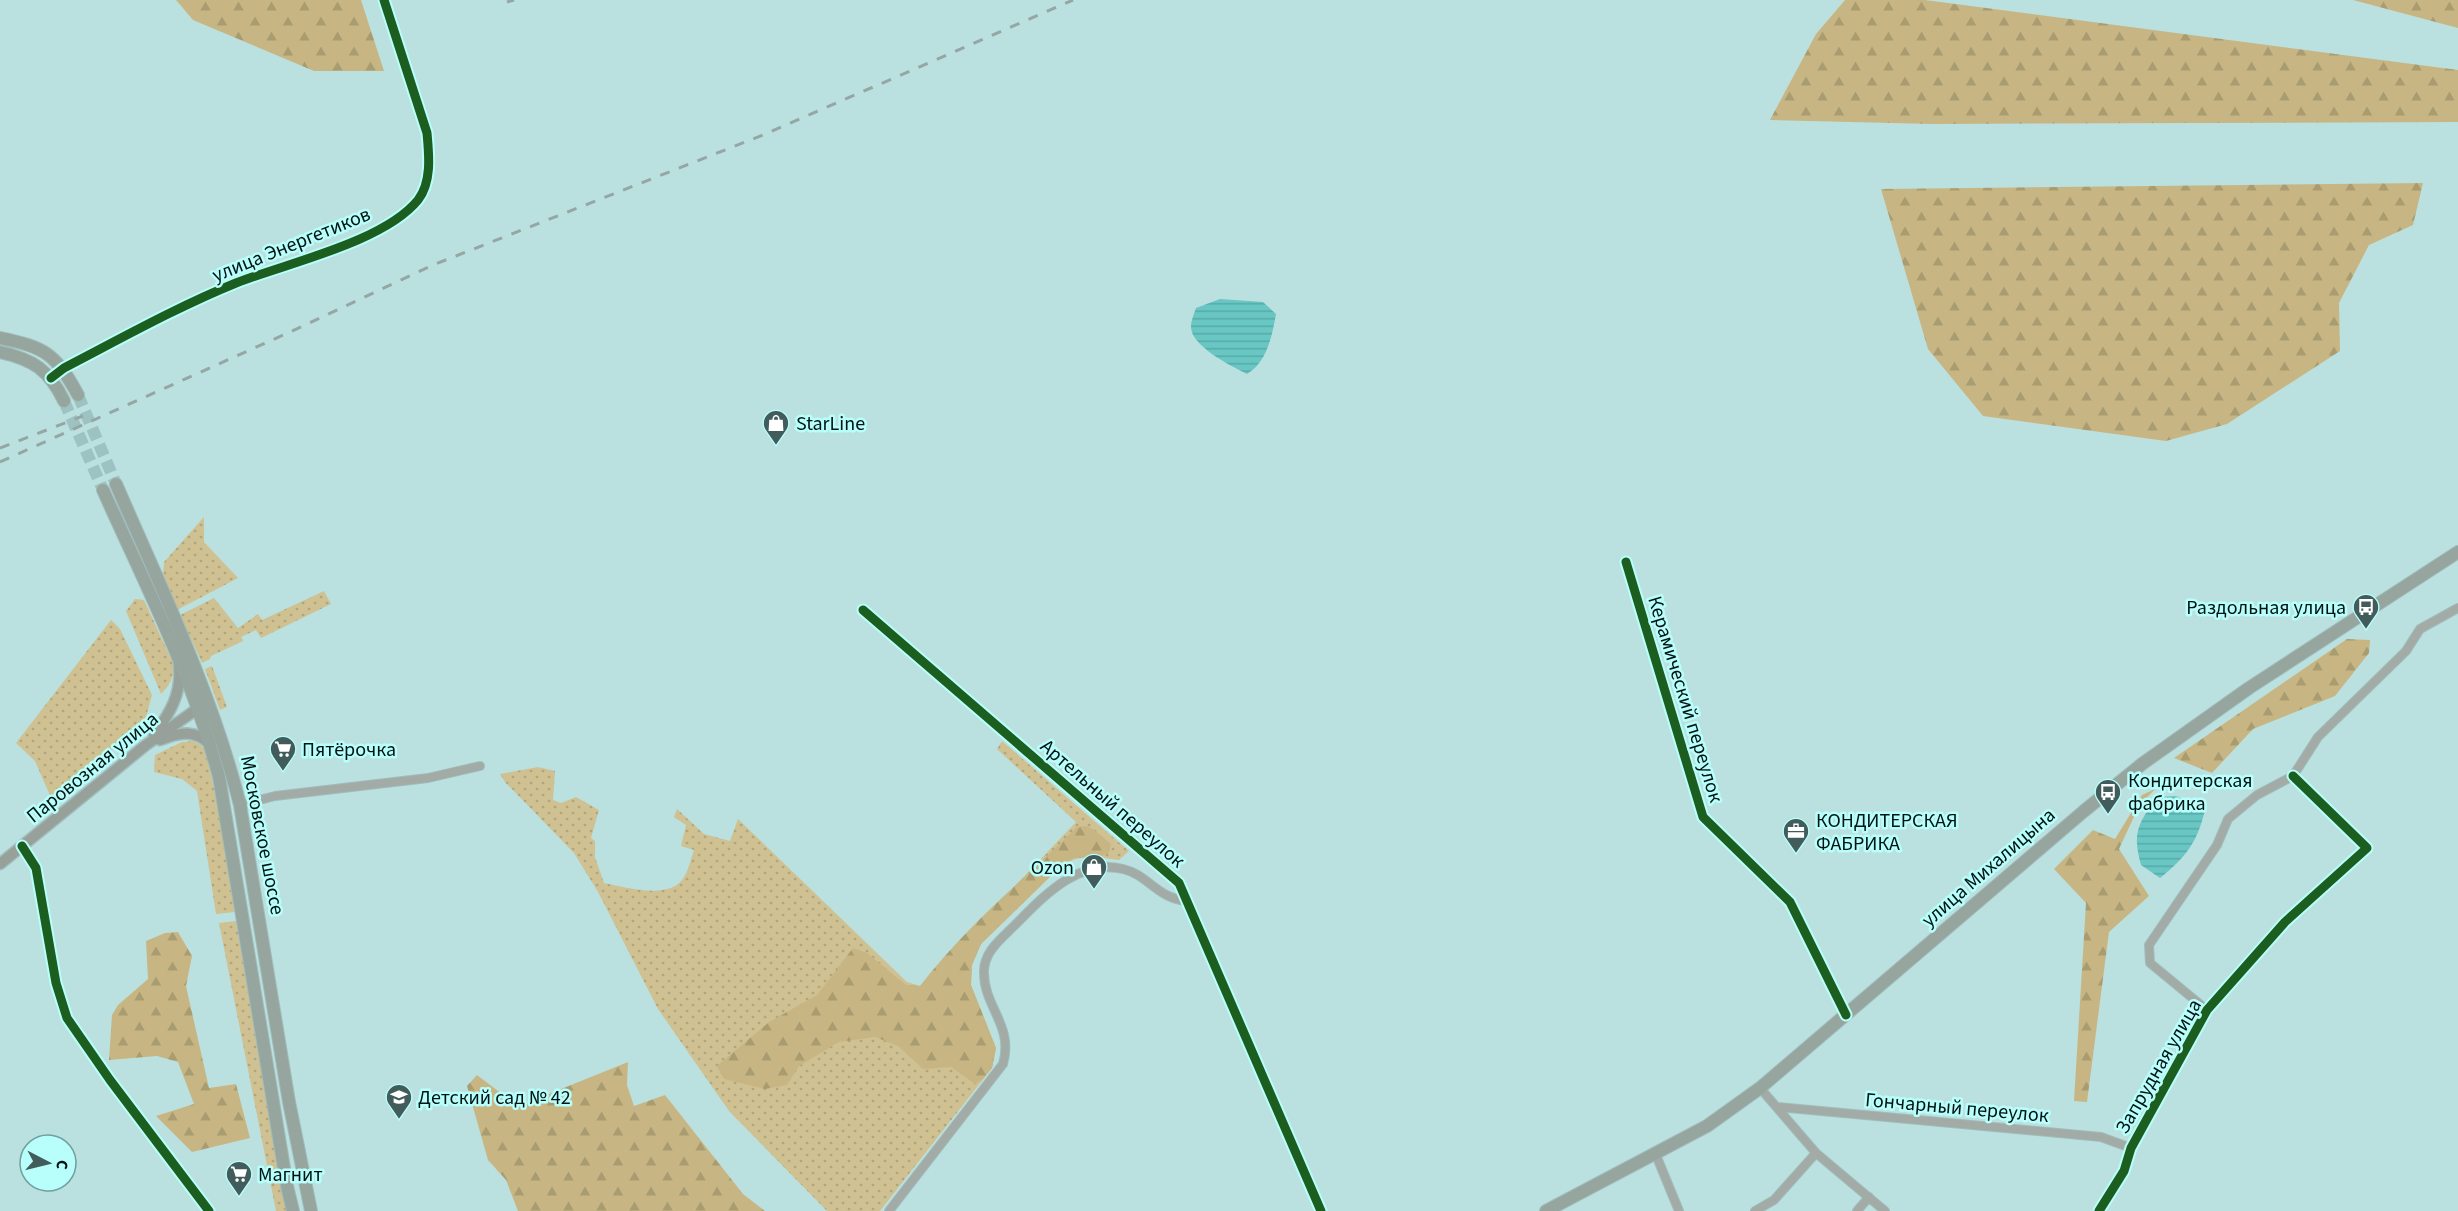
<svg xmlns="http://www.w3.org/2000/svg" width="2458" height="1211" font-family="'Source Sans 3',sans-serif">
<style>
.grass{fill:url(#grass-dots)}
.forest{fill:url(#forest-firs)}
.water{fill:url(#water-rules)}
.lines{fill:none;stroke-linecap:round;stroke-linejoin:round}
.primary-tunnel{stroke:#9ec2c1;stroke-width:12;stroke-dasharray:12 6;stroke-linecap:butt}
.street-casing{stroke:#a0bdbc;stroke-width:10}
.secondary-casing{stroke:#a0bdbc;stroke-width:13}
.primary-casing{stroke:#a0bdbc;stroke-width:14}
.street{stroke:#a2aba6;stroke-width:8}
.secondary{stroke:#97a19a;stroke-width:10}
.primary{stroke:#96a59e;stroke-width:12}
.rail{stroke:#94a7a4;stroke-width:3;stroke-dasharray:10 10;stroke-linecap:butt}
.cycleway-casing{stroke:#b8fefb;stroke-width:13}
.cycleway{stroke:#1b5e20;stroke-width:9}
.labels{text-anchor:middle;stroke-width:5;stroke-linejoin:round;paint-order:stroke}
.street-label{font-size:20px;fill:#001414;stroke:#b8fefb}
.poi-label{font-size:20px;fill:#001414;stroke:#b8fefb;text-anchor:start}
</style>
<defs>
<pattern id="grass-dots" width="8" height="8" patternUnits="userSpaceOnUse" patternTransform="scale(1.5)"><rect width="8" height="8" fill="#cfc192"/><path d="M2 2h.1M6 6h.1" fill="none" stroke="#b0a57d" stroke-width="1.8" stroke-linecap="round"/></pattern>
<pattern id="forest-firs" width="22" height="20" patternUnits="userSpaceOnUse" patternTransform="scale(1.5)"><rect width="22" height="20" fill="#c7b683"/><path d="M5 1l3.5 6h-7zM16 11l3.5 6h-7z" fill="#a99c70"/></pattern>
<pattern id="water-rules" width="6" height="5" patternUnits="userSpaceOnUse" patternTransform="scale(1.5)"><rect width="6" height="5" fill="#68c6c3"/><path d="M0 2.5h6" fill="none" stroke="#58a9a7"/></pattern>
</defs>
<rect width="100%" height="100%" fill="#bae1df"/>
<path class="grass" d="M204 517V542L238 578 177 610 163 576 164 562Z
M324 591 331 604 261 638 256 630 241 637 243 641 211 656 210 659 202 663 180 615 214 598 238 628 258 614 262 620Z
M135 599 144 600 173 663C174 677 171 684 161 694L126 611Z
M111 620 120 629 152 695 146 717 116 747 52 800 35 761 16 743Z
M212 666 227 707 220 710 205 669Z
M193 741 201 745 206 751 218 808 235 912 216 914 197 791 182 779 154 772 155 755 182 742Z
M1002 741 1129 851 1119 860C1095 857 1082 853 1061 866L981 944 972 965 971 985 996 1048 992 1068 880 1211H827L729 1111 658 1009 598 892 574 853 505 782 500 774 538 767 555 771 553 800 561 803 576 797 599 810 591 838 595 841V857L604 883C625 887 671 901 684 877 689 869 691 858 694 850L681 846 686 825 674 817 677 809 704 834 730 841 738 819 907 982 920 986 1076 822 997 749Z
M236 921 285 1199 288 1211H276L219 923Z"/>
<path class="forest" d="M176 0H361L384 71H314L193 20Z
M1845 0H1925L2458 70V122L1933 124 1770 120 1816 34Z
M2353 0H2458V28Z
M2423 183 2413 225 2369 245 2339 303 2340 351 2227 424 2166 441 1983 416 1928 349 1881 189Z
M2347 639 2370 640 2369 653 2335 696 2253 729 2212 773 2174 758Z
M2155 789 2139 806 2119 849 2149 896 2109 932 2087 1102 2074 1101 2086 903 2054 869 2093 830 2115 839 2142 795Z
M1085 826 1093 829 1111 844 1109 853 1099 857 1074 858 1061 866 981 944 972 965 971 985 996 1048 992 1068 983 1079 975 1084 951 1067 923 1069 898 1046 875 1037 839 1042 799 1066 787 1085 765 1089 724 1079 717 1066 769 1022 817 995 853 948 867 953 906 985 920 986C965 927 1024 879 1077 827Z
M178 932 192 956 186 986 209 1088 236 1084 250 1138 192 1152 156 1116 194 1104 178 1062 157 1056 109 1060 112 1015 118 1005 148 979 146 941 165 933Z
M628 1062 627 1085 634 1106 665 1095 743 1194 765 1211H518L506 1180 488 1160 467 1086 477 1075 506 1097 529 1102Z"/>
<path class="water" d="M1220 299 1263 302 1276 314C1272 336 1267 362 1247 374 1231 366 1191 346 1191 327 1191 321 1194 314 1196 308Z
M2176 796 2205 810C2197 843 2186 857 2160 878L2141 865C2132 832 2138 824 2157 797Z"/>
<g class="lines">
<path class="primary-tunnel" d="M78 395 116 484
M64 401 103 490"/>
<g class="street-casing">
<path id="street" d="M51 378 64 368C120 339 177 307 236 283 287 263 384 242 418 200 432 182 429 155 427 133L384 0
M1626 562 1703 817 1790 902 1846 1015
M863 610 1179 883 1321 1211
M240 805 275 796 428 778 480 766
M22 846 36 868 56 983 67 1018 110 1080 209 1211
M2207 1010 2150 963 2149 945 2217 845 2228 819 2257 795 2293 776 2318 737 2406 651 2420 629 2458 608
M1760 1088 1816 1153 1885 1211
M1778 1107 2101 1137 2131 1148
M1656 1155 1679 1211
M889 1211 1003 1064C1014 1026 984 1007 984 973 983 952 1002 938 1015 925 1043 897 1078 858 1123 869 1149 875 1156 898 1187 901
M1755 1211 1774 1200 1816 1153
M1857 1211 1869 1197
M2099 1211 2124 1171 2131 1148 2207 1010 2285 922 2367 848 2293 776"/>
</g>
<g class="secondary-casing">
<path id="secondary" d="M154 735C170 713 182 694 179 665
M160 740C180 732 195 729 211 745
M0 864 146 745 204 704"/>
</g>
<g class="primary-casing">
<path id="primary" d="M0 338C45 347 56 354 78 395
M0 352C33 359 49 370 64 401
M116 484C162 590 212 693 240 805L289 1102 311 1211
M103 490C145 584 193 677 219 777L287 1186 293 1211
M1546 1211 1707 1126 1760 1088 2084 811 2142 764 2249 688 2458 552"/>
</g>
<use href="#street" class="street"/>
<use href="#secondary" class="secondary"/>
<use href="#primary" class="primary"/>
<path class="rail" d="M507 2 514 0
M0 448 83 416
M0 462 290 332 433 265 763 135 1073 0"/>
<g class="cycleway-casing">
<path id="cycleway" d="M51 378 64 368C120 339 177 307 236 283 287 263 384 242 418 200 432 182 429 155 427 133L384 0
M1626 562 1703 817 1790 902 1846 1015
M863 610 1179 883 1321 1211
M22 846 36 868 56 983 67 1018 110 1080 209 1211
M2099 1211 2124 1171 2131 1148 2207 1010 2285 922 2367 848 2293 776"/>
</g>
<use href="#cycleway" class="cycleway"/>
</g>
<defs>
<g id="shop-pin" transform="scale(1.35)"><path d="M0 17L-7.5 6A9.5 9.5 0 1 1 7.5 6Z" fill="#415c5b" stroke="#b8fefb"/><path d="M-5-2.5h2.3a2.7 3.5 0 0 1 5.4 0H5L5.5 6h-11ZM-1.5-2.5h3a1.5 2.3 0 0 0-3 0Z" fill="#fff"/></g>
<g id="bus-pin" transform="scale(1.35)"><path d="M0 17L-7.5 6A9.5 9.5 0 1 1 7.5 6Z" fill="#415c5b" stroke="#b8fefb"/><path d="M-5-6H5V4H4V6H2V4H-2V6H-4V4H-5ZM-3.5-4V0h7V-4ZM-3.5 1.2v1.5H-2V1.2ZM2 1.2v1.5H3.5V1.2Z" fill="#fff"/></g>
<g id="supermarket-pin" transform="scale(1.35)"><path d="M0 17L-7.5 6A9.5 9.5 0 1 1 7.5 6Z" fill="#415c5b" stroke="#b8fefb"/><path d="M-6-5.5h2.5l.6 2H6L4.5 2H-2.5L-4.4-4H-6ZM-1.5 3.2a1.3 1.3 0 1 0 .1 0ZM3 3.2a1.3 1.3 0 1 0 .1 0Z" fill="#fff"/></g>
<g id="office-pin" transform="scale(1.35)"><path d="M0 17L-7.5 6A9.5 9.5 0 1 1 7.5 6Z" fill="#415c5b" stroke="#b8fefb"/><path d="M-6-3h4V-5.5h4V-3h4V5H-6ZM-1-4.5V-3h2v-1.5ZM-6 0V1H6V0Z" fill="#fff"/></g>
<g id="school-pin" transform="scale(1.35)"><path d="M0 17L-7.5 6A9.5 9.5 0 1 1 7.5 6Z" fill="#415c5b" stroke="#b8fefb"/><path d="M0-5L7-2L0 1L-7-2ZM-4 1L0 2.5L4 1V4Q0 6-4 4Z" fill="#fff"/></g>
</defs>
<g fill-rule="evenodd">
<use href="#shop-pin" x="776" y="423"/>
<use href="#bus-pin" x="2366" y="607"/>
<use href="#supermarket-pin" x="283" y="749"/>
<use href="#bus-pin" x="2108" y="792"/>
<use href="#office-pin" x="1796" y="831"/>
<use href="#shop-pin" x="1094" y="867"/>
<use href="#school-pin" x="399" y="1097"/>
<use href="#supermarket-pin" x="239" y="1174"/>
</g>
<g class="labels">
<g class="street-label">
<text transform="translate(291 244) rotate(-22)" y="7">улица Энергетиков</text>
<text transform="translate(1686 699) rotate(73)" y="7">Керамический переулок</text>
<text transform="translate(92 767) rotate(-39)" y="7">Паровозная улица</text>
<text transform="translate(1113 803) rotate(41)" y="7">Артельный переулок</text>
<text transform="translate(263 835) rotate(79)" y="7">Московское шоссе</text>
<text transform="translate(1988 867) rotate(-41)" y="7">улица Михалицына</text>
<text transform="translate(2158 1066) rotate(-60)" y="7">Запрудная улица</text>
<text transform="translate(1957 1107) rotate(5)" y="7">Гончарный переулок</text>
</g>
<g class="poi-label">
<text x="796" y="430">StarLine</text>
<text x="2346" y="614" text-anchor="end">Раздольная улица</text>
<text x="302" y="756">Пятёрочка</text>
<text x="2128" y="787">Кондитерская<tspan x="2128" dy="23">фабрика</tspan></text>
<text x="1816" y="827">КОНДИТЕРСКАЯ<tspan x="1816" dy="23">ФАБРИКА</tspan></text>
<text x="1074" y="874" text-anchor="end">Ozon</text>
<text x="418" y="1104">Детский сад № 42</text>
<text x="258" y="1181">Магнит</text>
</g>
</g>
<g transform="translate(48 1163) rotate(97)"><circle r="28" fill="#b8fefb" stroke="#6ea09f" stroke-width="1.5"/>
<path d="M0-4.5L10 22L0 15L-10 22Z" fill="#415c5b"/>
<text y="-9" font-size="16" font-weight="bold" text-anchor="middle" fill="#001414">С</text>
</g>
</svg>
